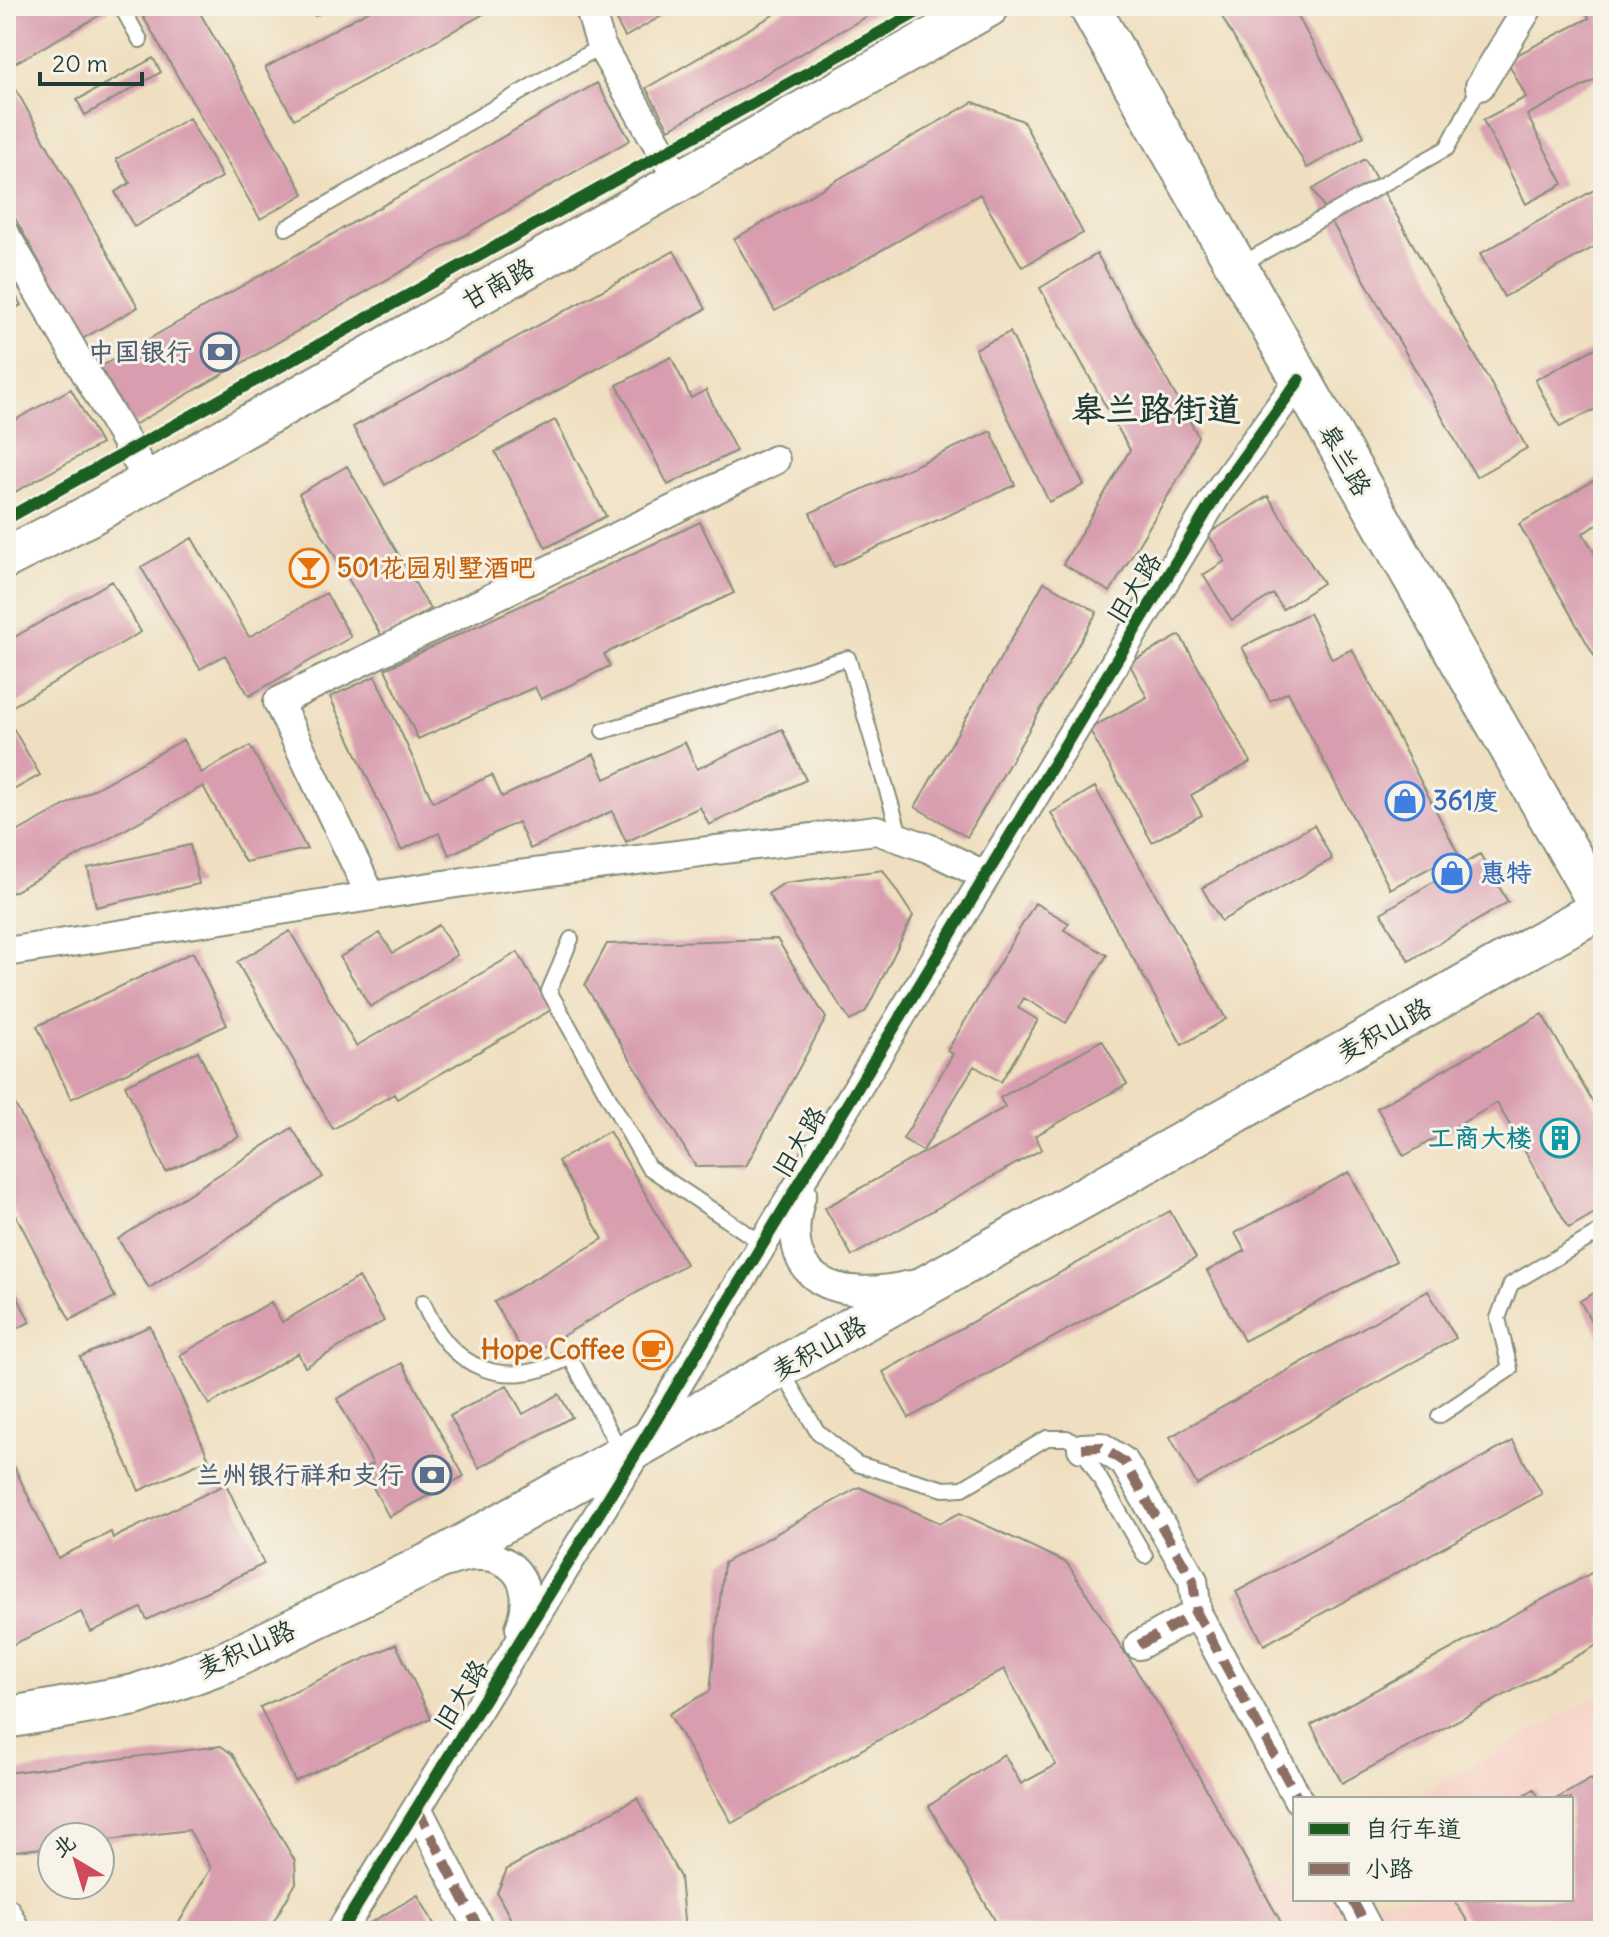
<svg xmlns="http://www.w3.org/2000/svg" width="1609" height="1937" font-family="Delius,'LXGW WenKai TC',sans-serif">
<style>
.built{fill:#f7d1c7}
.building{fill:#d89daf}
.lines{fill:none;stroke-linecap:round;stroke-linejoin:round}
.lane-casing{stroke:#878e7a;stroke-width:18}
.street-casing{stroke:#878e7a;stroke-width:32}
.secondary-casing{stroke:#878e7a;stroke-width:44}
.lane{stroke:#fff;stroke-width:14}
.street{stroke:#fff;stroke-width:28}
.secondary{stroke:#fff;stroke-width:40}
.quiet{stroke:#8d6e63;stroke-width:10;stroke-dasharray:20 10;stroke-linecap:butt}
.cycleway-casing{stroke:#f7f3e8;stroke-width:17}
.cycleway{stroke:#1b5e20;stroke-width:12}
.labels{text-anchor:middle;stroke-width:6;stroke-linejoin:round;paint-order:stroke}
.street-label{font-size:26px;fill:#1f3d34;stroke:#f7f3e8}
.service-label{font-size:26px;font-weight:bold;fill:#4e5e75;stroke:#f7f3e8;text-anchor:end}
.food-label{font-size:26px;font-weight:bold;fill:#c56008;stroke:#f7f3e8;text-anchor:start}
.shop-label{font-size:26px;font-weight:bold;fill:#366cbe;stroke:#f7f3e8;text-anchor:start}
.culture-label{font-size:26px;font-weight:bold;fill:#0d838f;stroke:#f7f3e8;text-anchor:end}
.district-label{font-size:34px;font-weight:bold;fill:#1f3d34;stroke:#f7f3e8}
</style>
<rect width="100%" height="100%" fill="#f7f3e8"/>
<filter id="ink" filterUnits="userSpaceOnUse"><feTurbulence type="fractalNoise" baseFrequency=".0125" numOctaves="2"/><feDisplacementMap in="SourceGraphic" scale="16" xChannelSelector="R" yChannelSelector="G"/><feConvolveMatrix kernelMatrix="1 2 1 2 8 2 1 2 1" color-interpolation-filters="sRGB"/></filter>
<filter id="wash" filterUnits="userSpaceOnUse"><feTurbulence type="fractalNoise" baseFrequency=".006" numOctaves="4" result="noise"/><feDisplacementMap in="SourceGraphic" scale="32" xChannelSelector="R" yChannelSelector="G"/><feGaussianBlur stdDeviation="1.8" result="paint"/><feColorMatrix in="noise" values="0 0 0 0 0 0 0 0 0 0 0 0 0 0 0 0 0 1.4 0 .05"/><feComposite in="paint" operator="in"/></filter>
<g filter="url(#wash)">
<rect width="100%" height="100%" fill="#efdfc0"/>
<path class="built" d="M1603 1692V1931H1283L1257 1883 1295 1863V1899H1571V1799H1411Z"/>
<g id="blocks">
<path class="building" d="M6 6H106L109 10 6 68Z
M137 6H196L304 194 260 219Z
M309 6H333L315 16Z
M377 6H498L294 119 265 68Z
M608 6H679L625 37Z
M789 6H885L669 129 646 88Z
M1216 6H1292L1364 136 1307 168Z
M1583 6H1603V18L1599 19 1603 26V76L1527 115 1563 184 1526 204 1483 120 1526 97 1507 60 1589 18Z
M153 58 161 72 85 115 77 100Z
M6 72 138 307 82 339 6 202Z
M597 83 630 140 134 425 100 367Z
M973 102 1023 121 1083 233 1022 267 980 194 775 311 734 239Z
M189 118 222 177 134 227 115 192 130 183 116 159Z
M1365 159 1527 448 1476 477 1313 189Z
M1603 185V242L1504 297 1480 254Z
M674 251 706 309 385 485 353 427Z
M1097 254 1198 436 1185 467 1110 592 1063 564 1130 450 1040 288Z
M6 279 21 305 6 313Z
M1010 332 1084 485 1049 502 975 349Z
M1603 344V405L1560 427 1535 380Z
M671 357 691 398 706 390 736 451 668 485 617 385Z
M71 389 101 444 6 497V425Z
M555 420 606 516 546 548 495 452Z
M991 431 1015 485 834 567 810 513Z
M347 466 430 609 382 637 299 494Z
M1603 475V522L1583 533 1603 568V671L1519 524Z
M1268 496 1323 583 1283 609 1273 594 1232 620 1203 575 1225 561 1208 534Z
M700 522 734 593 604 654 610 666 541 699 535 687 418 739 385 669Z
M192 538 249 637 326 593 351 637 249 696 225 655 200 669 141 567Z
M112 581 141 632 6 710V642Z
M1044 582 1097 612 967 837 915 807Z
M1309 613 1332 659 1352 649 1458 853 1390 889 1288 692 1270 701 1242 647Z
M1180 635 1251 762 1191 795 1202 815 1152 842 1089 729 1147 697 1129 663Z
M375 676 433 802 492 775 502 797 594 754 605 779 685 742 697 769 782 729 806 780 709 825 700 807 626 842 612 811 530 849 518 822 449 855 439 833 401 850 330 697Z
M6 716 40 775 6 794Z
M183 740 201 773 250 746 307 849 245 862 203 786 6 896V838Z
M1095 787 1226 1019 1182 1045 1051 813Z
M1314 825 1332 859 1221 921 1202 888Z
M190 845 199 884 96 907 88 868Z
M1480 854 1508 902 1409 961 1381 913Z
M883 870 913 916 866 1011 850 1021 768 894 784 883Z
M1035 903 1069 923 1064 930 1107 955 1066 1023 1024 998 1018 1008 1038 1020 1001 1082 974 1066 923 1151 903 1139 953 1054 947 1051Z
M439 925 457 955 370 1007 340 957 380 933 393 953Z
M290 931 356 1046 518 952 551 1010 397 1099 394 1094 333 1129 237 962Z
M777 939 826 1018 746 1166 696 1167 585 985 607 944Z
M193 952 227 1025 71 1099 37 1026Z
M1542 1014 1603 1120V1208L1569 1228 1497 1103 1404 1156 1377 1108Z
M1102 1040 1127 1084 1035 1136 1042 1149 852 1256 825 1208 1005 1107 1000 1098Z
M198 1051 239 1137 166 1172 125 1085Z
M6 1087 115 1297 70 1320 6 1196Z
M292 1128 323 1177 149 1288 118 1239Z
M609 1131 686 1264 526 1357 494 1302 603 1239 558 1161Z
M1349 1172 1396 1261 1244 1341 1207 1271 1245 1251 1235 1233Z
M1170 1211 1196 1258 909 1418 883 1372Z
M359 1277 384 1321 305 1367 298 1353 209 1405 180 1355 271 1302 282 1322Z
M8 1278 30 1322 6 1334V1279Z
M1603 1288V1343L1580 1301Z
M1428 1291 1456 1338 1197 1485 1170 1437Z
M150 1326 209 1459 139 1491 80 1357Z
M402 1363 464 1476 389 1517 363 1469 373 1464 337 1399Z
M507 1385 523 1414 559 1394 572 1417 479 1468 450 1416Z
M1513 1441 1542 1494 1264 1645 1236 1592Z
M6 1450 58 1558 111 1532 113 1538 226 1484 264 1564 147 1620 141 1608 91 1632 81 1612 6 1648Z
M859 1487 940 1523 960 1513 1067 1563 1160 1707 1286 1931H1044L996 1922 929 1806 1004 1754 1021 1784 1056 1765 1004 1669 732 1823 669 1714 710 1691 724 1563Z
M1593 1572 1603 1590V1642L1342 1783 1311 1725Z
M396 1644 431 1718 295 1781 260 1707Z
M221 1746 232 1754 295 1861 296 1883 268 1931H174L211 1868 189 1830 100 1841V1837H52V1847L6 1852V1773Z
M1591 1779 1603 1796V1931H1473L1454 1899H1571V1799H1556Z
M1534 1789 1540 1799H1518Z
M637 1798 680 1877 685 1931H517L497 1893 507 1869Z
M418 1895 438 1931H375L370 1923Z"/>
</g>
</g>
<g filter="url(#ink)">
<use href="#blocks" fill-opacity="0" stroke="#878e7a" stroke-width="2"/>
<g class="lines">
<g class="lane-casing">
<path id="lane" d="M121 6 140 40
M286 228 601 46
M1240 265 1447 148 1480 86
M603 731 848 658 901 838
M571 939 549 991 648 1167 763 1244
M423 1302C450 1370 505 1392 570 1357L622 1454
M781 1370 817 1431 857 1464 944 1489 963 1488 1047 1438H1067L1082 1448 1145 1556
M1439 1416 1510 1369 1498 1318 1511 1284 1603 1230"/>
</g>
<g class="street-casing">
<path id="street" d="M589 6 601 46 679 181
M1480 86 1529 6
M6 236 149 481
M371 896 278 702 775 460
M6 952 463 882 876 830 928 848 986 876
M802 1193C775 1281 835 1303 910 1285
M1082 1448 1101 1447 1124 1462 1193 1580 1197 1613 1298 1799
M448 1562C500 1542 541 1573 520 1628
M1139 1645 1197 1613
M417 1808 480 1931
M1352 1899 1369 1931
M6 1912 16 1931
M341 1931 638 1450 1219 491 1299 380"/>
</g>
<g class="secondary-casing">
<path id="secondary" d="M1089 6 1603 912
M6 558 88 516 989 6
M6 1718 135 1695 225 1662 436 1560 1603 907"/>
</g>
<use href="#lane" class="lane"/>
<use href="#street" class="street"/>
<use href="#secondary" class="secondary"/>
<path class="quiet" d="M1082 1448 1101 1447 1124 1462 1193 1580 1197 1613 1298 1799
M1139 1645 1197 1613
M417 1808 480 1931
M1352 1899 1369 1931"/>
<g class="cycleway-casing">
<path id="cycleway" d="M6 519 928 6
M341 1931 638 1450 1219 491 1299 380"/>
</g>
<use href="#cycleway" class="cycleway"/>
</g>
</g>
<defs>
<g id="bank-ring" transform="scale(2)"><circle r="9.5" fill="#f7f3e8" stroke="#5c6f8a" stroke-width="1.5"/><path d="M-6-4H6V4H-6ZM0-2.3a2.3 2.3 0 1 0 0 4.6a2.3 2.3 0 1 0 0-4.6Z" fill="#5c6f8a"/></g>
<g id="bar-ring" transform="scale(2)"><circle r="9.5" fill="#f7f3e8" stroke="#e8710a" stroke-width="1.5"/><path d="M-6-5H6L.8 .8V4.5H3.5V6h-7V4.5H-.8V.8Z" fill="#e8710a"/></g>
<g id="shop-ring" transform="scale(2)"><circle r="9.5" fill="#f7f3e8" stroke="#3f7fe0" stroke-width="1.5"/><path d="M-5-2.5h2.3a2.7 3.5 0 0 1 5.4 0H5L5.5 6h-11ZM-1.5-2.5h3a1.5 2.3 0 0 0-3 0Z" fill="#3f7fe0"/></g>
<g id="building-ring" transform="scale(2)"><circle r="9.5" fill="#f7f3e8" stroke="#0f9aa8" stroke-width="1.5"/><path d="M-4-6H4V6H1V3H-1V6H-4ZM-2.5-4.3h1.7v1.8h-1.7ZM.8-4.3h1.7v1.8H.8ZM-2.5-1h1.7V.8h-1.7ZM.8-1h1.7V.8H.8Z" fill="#0f9aa8"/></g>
<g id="cafe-ring" transform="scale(2)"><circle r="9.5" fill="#f7f3e8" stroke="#e8710a" stroke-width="1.5"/><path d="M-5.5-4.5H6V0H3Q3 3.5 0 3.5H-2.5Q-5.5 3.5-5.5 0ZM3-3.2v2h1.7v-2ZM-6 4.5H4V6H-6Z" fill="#e8710a"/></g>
</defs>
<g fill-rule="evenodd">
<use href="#bank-ring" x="220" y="352"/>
<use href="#bar-ring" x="309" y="568"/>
<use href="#shop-ring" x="1405" y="801"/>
<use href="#shop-ring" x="1452" y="873"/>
<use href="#building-ring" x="1560" y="1138"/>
<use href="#cafe-ring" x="653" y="1350"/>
<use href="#bank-ring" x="432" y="1475"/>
</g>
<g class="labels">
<g class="street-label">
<text transform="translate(498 284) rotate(-29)" y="9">甘南路</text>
<text transform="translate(1345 460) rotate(60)" y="9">皋兰路</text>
<text transform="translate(1134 588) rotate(-58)" y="9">旧大路</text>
<text transform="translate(1384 1030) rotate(-29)" y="9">麦积山路</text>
<text transform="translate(799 1142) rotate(-59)" y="9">旧大路</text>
<text transform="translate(819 1348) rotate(-29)" y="9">麦积山路</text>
<text transform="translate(246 1649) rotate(-24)" y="9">麦积山路</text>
<text transform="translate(461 1695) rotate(-58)" y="9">旧大路</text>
</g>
<g class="service-label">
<text x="192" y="361">中国银行</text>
<text x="404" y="1484">兰州银行祥和支行</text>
</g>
<g class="food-label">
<text x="337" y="577">501花园别墅酒吧</text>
<text x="625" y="1359" text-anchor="end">Hope Coffee</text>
</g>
<g class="shop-label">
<text x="1433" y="810">361度</text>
<text x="1480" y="882">惠特</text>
</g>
<g class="culture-label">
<text x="1532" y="1147">工商大楼</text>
</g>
<g class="district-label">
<text x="1156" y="421">皋兰路街道</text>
</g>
</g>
<rect width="1609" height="1937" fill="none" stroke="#f7f3e8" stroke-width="32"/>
<rect x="1293" y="1797" width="280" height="104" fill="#f7f3e8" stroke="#a1aaa0" stroke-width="2"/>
<rect x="1309" y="1823" width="40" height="12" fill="#1b5e20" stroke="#a1aaa0" stroke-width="2"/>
<text x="1365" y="1837" font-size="24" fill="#1f3d34">自行车道</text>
<rect x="1309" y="1863" width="40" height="12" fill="#8d6e63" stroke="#a1aaa0" stroke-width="2"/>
<text x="1365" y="1877" font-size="24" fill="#1f3d34">小路</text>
<g transform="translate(76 1861) rotate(322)"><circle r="38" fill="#f7f3e8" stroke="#a1aaa0" stroke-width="2"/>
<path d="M0-6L14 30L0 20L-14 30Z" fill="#d1495b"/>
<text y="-12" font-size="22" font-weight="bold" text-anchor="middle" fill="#1f3d34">北</text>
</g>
<path d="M40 72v12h102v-12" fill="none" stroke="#1f3d34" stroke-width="4"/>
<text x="52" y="72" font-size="24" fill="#1f3d34" stroke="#f7f3e8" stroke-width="6" paint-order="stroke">20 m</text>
</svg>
